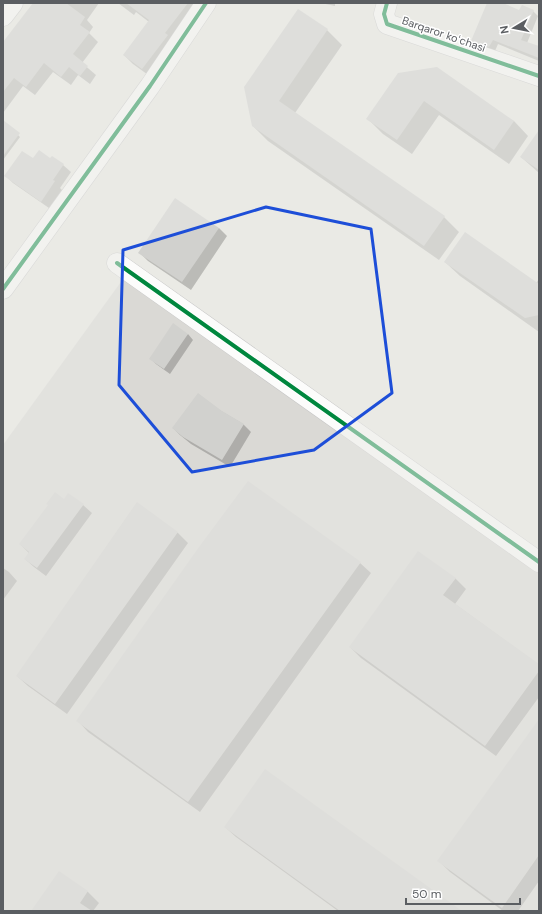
<svg xmlns="http://www.w3.org/2000/svg" width="542" height="914" font-family="'DM Sans',sans-serif">
<style>
.industrial{fill:#dad9d5}
.shadow{fill:#0003}
.building{fill:#d1d1ce}
.lines{fill:none;stroke-linecap:round;stroke-linejoin:round}
.minor-casing{stroke:#c6c6c6;stroke-width:21}
.minor{stroke:#fcfcfb;stroke-width:20}
.cycleway-casing{stroke:#fff;stroke-width:6}
.cycleway{stroke:#00873e;stroke-width:4}
.marked{fill:none;stroke:#1d4ed8;stroke-width:3;stroke-linejoin:round}
.labels{text-anchor:middle;stroke-width:3;stroke-linejoin:round;paint-order:stroke}
.street-label{font-size:11px;fill:#5b5e62;stroke:#fff}
</style>
<rect width="100%" height="100%" fill="#eaeae5"/>
<path class="industrial" d="M131 268 539 566V911H3V445Z"/>
<path class="shadow" d="M34 3H99L87 20 93 27 89 33 98 42 82 63 96 75 90 84 78 75 71 85 53 72 35 95 23 86 3 113V45Z
M118 3H203L151 77 133 64 124 55 149 22 136 12 134 15Z
M321 3H335V6Z
M488 3H501L520 11H533L538 16 527 43 539 47V61L498 44 495 51 477 46 472 40Z
M298 10 327 30 342 45 295 113 444 217 459 232 439 260 268 141 253 126Z
M399 74 514 121 528 136 509 164 439 115 412 154 383 134 368 119Z
M3 122 11 128 20 137 3 160Z
M539 132V173L521 157Z
M33 160 63 165 71 172 60 188 62 190 49 208 13 183 6 176Z
M219 228 227 236 191 290 148 261 140 253Z
M445 262 536 283 539 279V332L460 276Z
M188 334 193 340 170 374 156 364 150 358Z
M216 408 243 424 251 432 230 467 191 444 180 435 173 428Z
M64 500 83 505 92 513 46 576 34 567 25 559 29 553 20 544Z
M137 503 178 533 188 543 67 714 28 686 17 676Z
M360 563 371 573 200 812 88 732 78 721Z
M3 568 9 572 17 581 3 600Z
M455 578 466 589 455 604 539 665V697L496 756 361 658 350 647Z
M539 721V881L518 911H503L450 872 439 861Z
M225 827 460 911H338L236 837Z
M59 872 88 892 99 903 93 911H33Z"/>
<path class="building" d="M33 3H66L85 17 80 25 90 32 73 54 88 66 80 76 69 67 61 77 44 63 26 87 14 78 3 92V42Z
M126 3H188L165 33 168 35 142 69 123 55 149 20Z
M487 3H503L519 10 522 5 534 10 521 40 539 46V58L493 40 489 47 471 41Z
M298 9 328 29 279 101 445 216 424 246 252 126 244 87Z
M437 67 514 121 494 150 424 101 397 140 366 119 398 73Z
M3 120 20 133 3 156Z
M539 130V170L520 157Z
M39 150 50 158 52 156 64 164 53 180 55 181 41 202 4 176 22 151 33 158Z
M175 198 219 228 182 282 138 253Z
M465 232 539 284V315L525 318 444 262Z
M173 323 188 334 164 369 149 359Z
M198 393 222 411 244 424 222 460 183 437 172 428Z
M248 481 361 562 188 802 76 721 199 547Z
M55 492 64 499 68 493 84 504 37 568 24 559 29 552 19 544 48 505 46 504Z
M137 502 178 532 55 704 16 676Z
M418 551 456 578 443 595 539 664V671L485 746 349 647Z
M539 719V855L502 908 437 861Z
M265 769 462 911H340L224 827Z
M59 871 88 891 80 903 92 911H31Z"/>
<g class="lines">
<g class="minor-casing">
<path id="minor" d="M387 3 384 14 387 24 539 76
M3 16 13 3
M117 263 539 562
M3 289 150 86 206 3"/>
</g>
<use href="#minor" class="minor"/>
<g class="cycleway-casing">
<path id="cycleway" d="M387 3 384 14 387 24 539 76
M117 263 539 562
M3 289 150 86 206 3"/>
</g>
<use href="#cycleway" class="cycleway"/>
</g>
<path d="M0 0H542V914H0ZM266 207 371 229 392 393 314 450 192 472 119 385 123 250Z" fill="#eaeae5" fill-opacity=".55" fill-rule="evenodd"/>
<path class="marked" d="M266 207 371 229 392 393 314 450 192 472 119 385 123 250Z"/>
<g class="labels">
<g class="street-label">
<text transform="translate(444 34) rotate(19)" y="4">Barqaror koʻchasi</text>
</g>
</g>
<rect width="542" height="914" fill="none" stroke="#5b5e62" stroke-width="8"/>
<g transform="translate(514 28) rotate(260)" stroke="#ffffff" stroke-width="3" paint-order="stroke">
<path d="M0-3L7 15L0 10L-7 15Z" fill="#5b5e62"/>
<text y="-6" font-size="11" font-weight="bold" text-anchor="middle" fill="#5b5e62">N</text>
</g>
<path d="M406 898v6h114v-6" fill="none" stroke="#5b5e62" stroke-width="2"/>
<text x="412" y="898" font-size="12" fill="#5b5e62" stroke="#ffffff" stroke-width="3" paint-order="stroke">50 m</text>
</svg>
